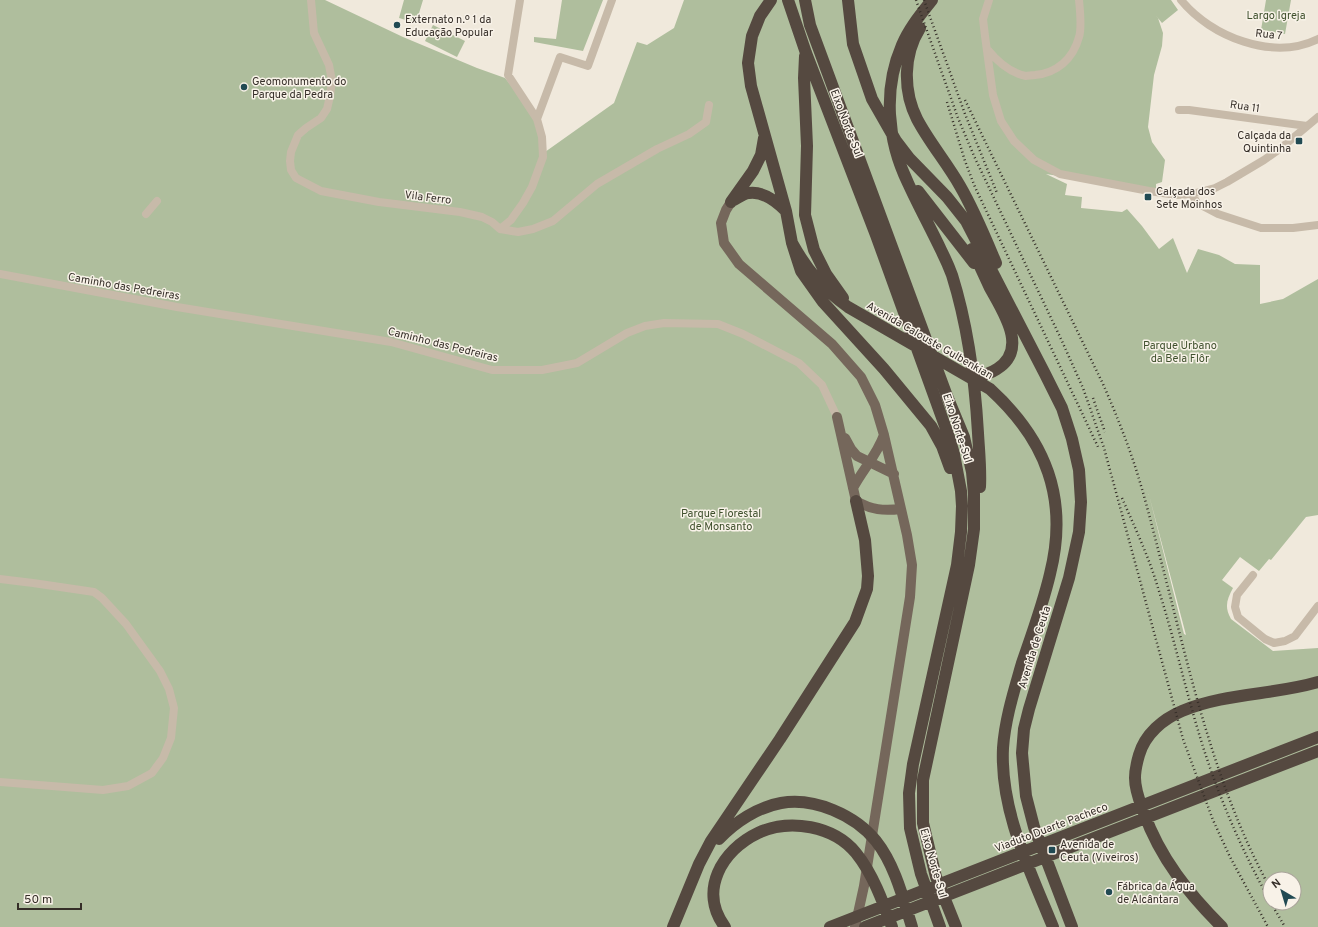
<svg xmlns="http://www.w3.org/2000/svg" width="1318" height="927" font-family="Overpass,sans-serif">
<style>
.green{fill:#afbe9d;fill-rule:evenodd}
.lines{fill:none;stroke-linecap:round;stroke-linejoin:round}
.minor{stroke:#c7baa9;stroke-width:8}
.major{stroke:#75675b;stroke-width:10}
.highway{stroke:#554940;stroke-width:12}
.rail{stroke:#352e28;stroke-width:2.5;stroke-dasharray:1 3;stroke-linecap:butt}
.poi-dot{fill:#214a53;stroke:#f8f2e8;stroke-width:1.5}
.labels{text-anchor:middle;stroke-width:3;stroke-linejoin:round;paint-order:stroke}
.park-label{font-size:11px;fill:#40512e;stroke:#f8f2e8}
.poi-label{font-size:11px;fill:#352e28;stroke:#f8f2e8;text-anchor:start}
.street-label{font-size:11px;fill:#352e28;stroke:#f8f2e8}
</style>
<rect width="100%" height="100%" fill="#f0e9dc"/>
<path class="green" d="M0 0H325L403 37 477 68 505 78 535 114 545 152 614 103 637 42 647 45 674 28 684 0H1171L1178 10 1162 23 1153 12 1158 18 1163 33 1162 46 1154 75 1148 127 1152 142 1165 160 1162 182 1156 184V191L1046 174 1067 184 1065 195 1082 197 1081 208 1122 212 1127 209 1142 226 1159 249 1173 238 1187 273 1198 249 1219 255 1235 264 1260 265V304L1283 299 1318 279V515L1306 517 1271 560 1269 559 1259 571 1240 557 1222 580 1233 588C1227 599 1224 607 1231 619L1273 651 1318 648V927H0ZM1147 487 1149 495 1186 635 1184 634ZM1270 879H1294V903H1270Z
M404 0H423L416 23 399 18Z
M562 0H603L583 51 534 42V37L556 39Z
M1266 0H1291L1285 34 1261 30Z
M433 25 465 41 457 57 425 41Z"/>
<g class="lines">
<path class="minor" d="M311 0 314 33 329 65 332 81 330 96 327 109 321 118 306 128 298 135 291 152 290 161 291 170 296 178 321 191 379 202 460 212 482 217 492 222 500 229 518 232 533 229 553 221 597 184 657 149 689 134 706 122 709 105
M520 0 508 75 537 119
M989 0 983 19 985 36 993 95 1001 121 1014 141 1034 160 1060 174 1149 191 1176 195 1192 194 1215 188 1227 182 1264 160 1281 148 1318 117
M1181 0C1211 37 1273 61 1318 39
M988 50C997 61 1011 73 1026 76 1028 76 1032 75 1035 75 1057 73 1073 59 1079 37 1082 28 1080 10 1079 0
M1179 110H1189L1307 126
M1192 194 1197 203 1218 214 1261 228H1293L1318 225
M146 214 157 201
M500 229 511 220 523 203 532 187 543 157 542 137 537 119 560 57 588 66 612 0
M0 274 177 307 391 342 492 370H542L577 363 627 333 645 326 664 323 718 324 743 334 799 363 822 385 837 417
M1253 575 1237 595 1235 607 1238 617 1265 639 1274 643 1285 641 1295 636 1318 606
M0 579 33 583 94 592 102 598 126 624 160 671 169 689 174 708 171 738 163 758 152 773 128 786 103 790 0 782"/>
<path class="major" d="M731 202 726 210 721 223 724 243 739 264 832 344 861 377 875 405 884 435 907 535 912 565 910 597 864 886 855 927
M837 417 856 501C872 510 883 511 901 509
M845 438 851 449 857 456 894 474
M853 488C863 469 877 455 884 435"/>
<path class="highway" d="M771 0 760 16 752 36 748 63 751 86 786 211 792 243 801 271 823 302 884 369 931 426 942 446 950 468
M788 0 806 53 876 235 949 437 954 454 961 491 962 506 961 532 957 565 913 764 909 793 910 828 921 874 940 927
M805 0 810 25 947 396 964 437 972 472 974 494V529L969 565 923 780V823L936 877 956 927
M848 0 853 44 872 99 896 141 909 158 947 197 966 221 1045 374 1062 408 1072 439 1079 470 1081 502 1079 532 1069 578 1029 709 1024 729 1022 753 1026 796 1034 827 1072 927
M932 0C921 14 909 28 902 45 883 89 887 140 908 183 918 205 930 227 941 250 945 258 949 267 952 275 968 326 975 380 978 433 979 451 981 469 980 487
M920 28C903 55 903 91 917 119 929 142 947 163 960 186 974 210 985 237 996 263
M805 56 804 78 807 146 805 215 814 250 826 274 843 298
M918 191 974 263
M734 200C738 198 744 193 749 193 763 191 776 201 786 211
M731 202 753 171 761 155 764 138
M792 243C807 270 823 289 848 307L990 389C1046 440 1069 499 1050 574 1043 604 1032 634 1022 663 1014 691 1005 719 1003 748 1000 811 1030 870 1053 927
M968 375C979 377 988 375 997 369 1029 349 1003 312 990 288 984 275 978 262 972 249
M719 839C735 822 758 807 781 803 814 797 855 815 876 841 895 865 903 898 912 927
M673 927 699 864 711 841 780 739 855 622 867 589 868 576 865 540 856 501
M725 927C698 891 722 850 758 833 790 818 834 826 856 853 873 874 883 902 892 927
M830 927 1318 737
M865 927 1318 751
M1222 927C1189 894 1160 858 1144 813 1140 802 1135 791 1135 778 1135 770 1137 762 1139 755 1145 734 1163 719 1182 711 1225 693 1274 695 1318 682"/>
<path class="rail" d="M916 0 958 118 974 156 1061 339 1083 388 1104 448 1183 739 1213 820 1230 857 1268 927
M924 0 965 114 997 193
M965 100 1103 384C1114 409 1124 434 1133 460 1143 490 1151 522 1159 553 1189 667 1213 784 1270 888
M947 102 965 161 975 187 1099 449
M1093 398 1105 432
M1122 498C1135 528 1149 557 1158 588 1174 637 1185 688 1200 737 1217 793 1241 849 1270 901
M1271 903 1285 927"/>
</g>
<g class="poi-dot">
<circle cx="397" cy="25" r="4"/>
<circle cx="244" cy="87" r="4"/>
<rect x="1295" y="137" width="8" height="8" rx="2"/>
<rect x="1144" y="193" width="8" height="8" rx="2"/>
<rect x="1048" y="846" width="8" height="8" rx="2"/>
<circle cx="1109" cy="892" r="4"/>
</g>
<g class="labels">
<g class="park-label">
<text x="1276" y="19">Largo Igreja</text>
<text x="1180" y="349">Parque Urbano<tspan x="1180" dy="13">da Bela Flôr</tspan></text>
<text x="721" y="517">Parque Florestal<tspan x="721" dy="13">de Monsanto</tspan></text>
</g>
<g class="poi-label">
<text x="405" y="23">Externato n.º 1 da<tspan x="405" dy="13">Educação Popular</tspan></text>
<text x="252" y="85">Geomonumento do<tspan x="252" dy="13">Parque da Pedra</tspan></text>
<text x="1291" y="139" text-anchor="end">Calçada da<tspan x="1291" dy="13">Quintinha</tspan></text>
<text x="1156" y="195">Calçada dos<tspan x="1156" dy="13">Sete Moinhos</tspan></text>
<text x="1060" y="848">Avenida de<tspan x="1060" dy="13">Ceuta (Viveiros)</tspan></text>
<text x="1117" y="890">Fábrica da Água<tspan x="1117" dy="13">de Alcântara</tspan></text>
</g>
<g class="street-label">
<text transform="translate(1269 34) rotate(6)" y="4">Rua 7</text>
<text transform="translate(1245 106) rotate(8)" y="4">Rua 11</text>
<text transform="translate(847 123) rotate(69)" y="4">Eixo Norte-Sul</text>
<text transform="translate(428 197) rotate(7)" y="4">Vila Ferro</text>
<text transform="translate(124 286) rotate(10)" y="4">Caminho das Pedreiras</text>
<text transform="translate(930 340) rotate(30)" y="4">Avenida Calouste Gulbenkian</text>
<text transform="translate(443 344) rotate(14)" y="4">Caminho das Pedreiras</text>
<text transform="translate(958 428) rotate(72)" y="4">Eixo Norte-Sul</text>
<text transform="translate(1034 647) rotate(-73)" y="4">Avenida de Ceuta</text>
<text transform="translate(1051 827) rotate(-21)" y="4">Viaduto Duarte Pacheco</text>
<text transform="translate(934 863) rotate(74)" y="4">Eixo Norte-Sul</text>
</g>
</g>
<g transform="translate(1282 891) rotate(322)"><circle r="19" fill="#f8f2e8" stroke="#aaa49b"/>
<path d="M0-3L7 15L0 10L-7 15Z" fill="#214a53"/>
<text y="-6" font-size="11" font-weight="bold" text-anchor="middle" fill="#352e28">N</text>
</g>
<path d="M18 903v6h63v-6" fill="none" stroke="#352e28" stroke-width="2"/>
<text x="24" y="903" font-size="12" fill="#352e28" stroke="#f8f2e8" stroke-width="3" paint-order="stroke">50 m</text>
</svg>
